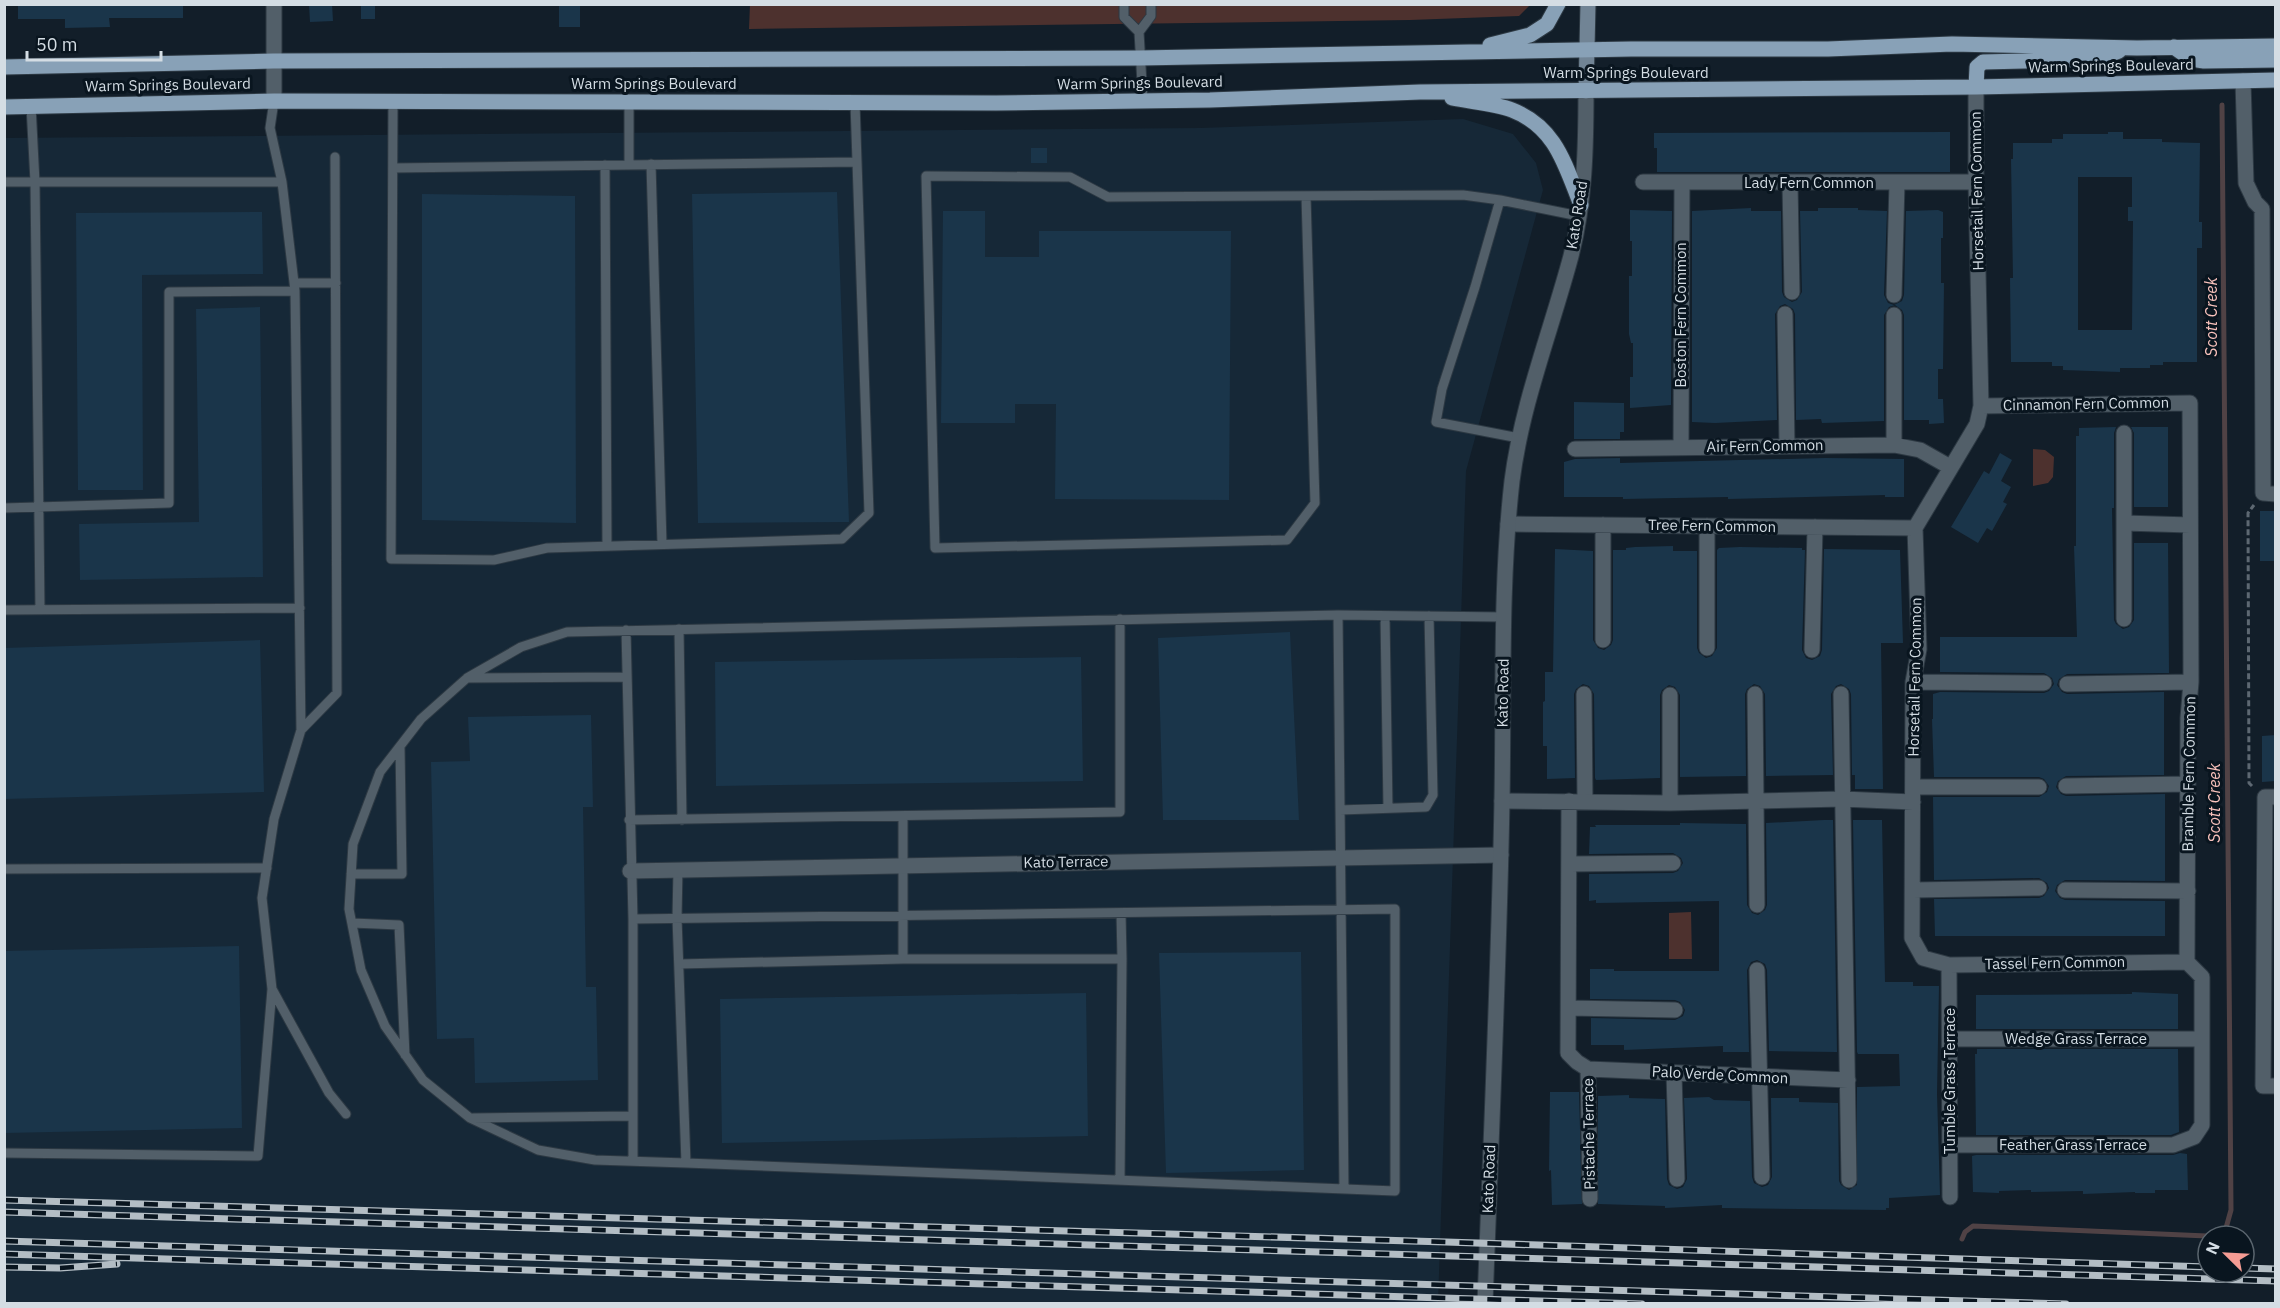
<svg xmlns="http://www.w3.org/2000/svg" width="2280" height="1308" font-family="'IBM Plex Sans',sans-serif">
<style>
.built{fill:#162837}
.green{fill:#4d312e}
.lines{fill:none;stroke-linecap:round;stroke-linejoin:round}
.stream{stroke:#504245;stroke-width:5}
.building{fill:#1a354a;fill-rule:evenodd}
.service-casing{stroke:#2d3943;stroke-width:11}
.minor-casing{stroke:#2d3943;stroke-width:17}
.tertiary-casing{stroke:#2d3943;stroke-width:17}
.secondary-casing{stroke:#2d3943;stroke-width:17}
.primary-casing{stroke:#2d3943;stroke-width:17}
.path{stroke:#5d6872;stroke-width:3;stroke-dasharray:6 3;stroke-linecap:butt}
.service{stroke:#525f69;stroke-width:9}
.minor{stroke:#525f69;stroke-width:15}
.tertiary{stroke:#525f69;stroke-width:15}
.secondary{stroke:#718495;stroke-width:15}
.primary{stroke:#88a1b7;stroke-width:15}
.rail-casing{stroke:#b3bdc4;stroke-width:7}
.rail{stroke:#09151f;stroke-width:4.5;stroke-dasharray:14;stroke-linecap:butt}
.labels{text-anchor:middle;stroke-width:6;stroke-linejoin:round;paint-order:stroke}
.street-label{font-size:15px;fill:#d4dde4;stroke:#09151f}
.water-label{font-size:16px;font-style:italic;fill:#f9c2bc;stroke:#09151f}
</style>
<rect width="100%" height="100%" fill="#121e29"/>
<path class="built" d="M1463 119 1513 134 1536 163 1543 190 1466 471 1438 1303H5L4 138 1201 128Z"/>
<path class="green" d="M750 4 1530 5 1519 16 1410 20 749 29Z
M2033 449 2045 450 2054 457 2053 477 2048 483 2033 486Z
M1691 912 1692 959H1669V913Z"/>
<g class="lines">
<path class="stream" d="M1962 1239 1965 1232 1973 1226 2207 1236 2226 1228 2231 1210 2222 105"/>
</g>
<path class="building" d="M18 4H183V18H109L110 27 65 28V19H18Z
M309 4H332L333 21 310 22Z
M361 4H375V19H361Z
M559 4H580V27H559Z
M1950 132V172H1657V148H1654V133Z
M2108 132H2123V139H2162V142L2200 143 2199 222H2202V248H2197V362H2163V365H2150V368H2120V372L2063 370V366H2052V362H2011L2010 278H2013L2011 159H2013V143H2052V139H2063V134H2108ZM2078 177H2132V207H2128V221H2133L2132 330H2078Z
M1031 148H1047V163H1031Z
M837 192 849 522 698 523 692 194Z
M422 194 575 196 576 523 422 520Z
M1751 208V211H1781L1782 292 1784 297 1792 302 1797 300 1802 292 1800 211H1818V208H1858V210L1887 211 1884 295 1888 303 1894 305 1902 301 1904 295 1906 211 1938 210 1943 212V238H1941V283H1944L1943 369H1938V399H1943L1944 423 1929 424V420H1904V315L1902 310 1895 305 1889 307 1884 315V421L1822 423 1821 419 1796 420 1795 314 1793 309 1785 304 1780 306 1775 314 1777 420 1715 423 1692 422V211Z
M1630 210 1672 211 1671 405 1630 408V377H1633V343H1631L1629 334V276H1632V241H1630Z
M943 211H985V257H1039V231H1231L1229 500 1055 499 1056 404H1015V423H941Z
M262 212 263 274 142 275 143 490H78L76 213Z
M260 307 263 577 80 580 79 524 199 522 196 309Z
M1574 402 1624 403V432H1620V439H1574Z
M2116 427 2114 433V508H2112L2114 620 2116 624 2123 629 2129 627 2134 620V543H2168L2169 673 2067 674 2059 679 2057 685 2062 692 2067 694 2164 692V775L2066 776 2058 781 2056 787 2061 794 2066 796 2165 794V881L2065 880 2057 885 2055 891 2060 898 2065 900 2165 901V936H1935L1934 899 2039 898 2044 896 2049 888 2047 883 2039 878 1934 880 1933 797H2039L2047 792 2049 786 2044 779 2039 777H1934L1932 719H1933V694L1940 692 2044 693 2049 691 2054 684 2052 678 2044 673 1940 672V637H2077L2074 546H2076V436H2079V428Z
M2131 427H2168V507H2134V433Z
M2000 453 2012 460 2001 481 2011 487 2003 502 2007 504 1992 531 1987 528 1978 543 1951 527 1984 471 1989 474Z
M1620 458V463L1826 458 1904 459V497H1885V495L1728 499V497L1623 499V497H1564V462L1575 459Z
M2260 511H2276V561H2260Z
M1673 546V551H1697V648L1699 653 1706 658 1712 656 1717 648V550L1719 548 1740 547 1802 548V550H1805L1802 650 1806 658 1812 660 1820 656 1822 650 1824 549 1900 550 1903 643H1881L1883 789H1855V775H1852L1851 694 1849 689 1841 684 1836 686 1831 694 1833 775 1766 776 1765 694 1760 686 1754 684 1747 689 1745 694 1746 776 1680 777V695L1675 687 1669 685 1662 690 1660 695V778L1596 780 1595 778 1594 694 1589 686 1583 684 1576 689 1574 694 1575 778 1547 779V746H1543V702L1545 701V672H1553L1555 549 1593 551V640L1598 648 1604 650 1611 645 1613 640V550H1626V548L1635 547Z
M1290 632 1299 820H1163L1158 638Z
M260 640 264 792 4 799V648Z
M1081 657 1083 781 716 786 715 662Z
M591 715 593 807H583L586 987H596L598 1080 475 1083 474 1038 437 1039 431 762 470 761 468 717Z
M2276 735V781L2262 782V736Z
M1824 820H1833L1837 1052 1769 1051 1767 970 1765 964 1757 960 1751 962 1747 970 1749 1052H1723V1046L1624 1050V1045H1591V1018L1675 1020 1683 1016 1685 1010 1680 1002 1675 1000 1590 999V969H1614V971H1719V901L1596 903V900L1589 901V874L1673 873 1678 871 1683 863 1681 858 1673 853 1589 854 1590 827H1596L1595 825H1680V823L1746 824 1747 905 1752 913 1758 915 1765 910 1767 905 1766 823Z
M1853 820H1882L1885 982H1913V986H1939L1937 1094 1940 1195 1889 1198V1208H1886V1210L1722 1208V1205L1665 1208V1206L1598 1204V1096L1629 1095V1098L1665 1099 1667 1179 1669 1185 1677 1189 1683 1187 1687 1179 1684 1098 1709 1097 1714 1100 1750 1101 1752 1177 1754 1183 1762 1187 1768 1185 1772 1177 1771 1098H1799V1102L1838 1103 1839 1181 1841 1185 1849 1190 1857 1185V1087L1900 1086 1899 1054H1858L1857 1052Z
M239 946 242 1128 4 1133V951Z
M1301 952 1304 1170 1166 1173 1159 953Z
M2132 992 2178 994V1029H1976V995L2132 994Z
M1086 993 1088 1136 722 1143 720 999Z
M1977 1049H2178L2179 1132 2171 1135H1976L1975 1054H1977Z
M1550 1092H1579L1582 1204 1552 1205 1551 1170 1549 1171Z
M2180 1153 2187 1154 2188 1190H2155V1193H2135V1192L2083 1194V1191L2031 1192V1190L1999 1191V1193L1973 1192 1972 1156 1976 1155H2173Z"/>
<g class="lines">
<g class="service-casing">
<path id="service" d="M1124 4V17L1139 32
M393 101 391 559 494 560 547 548 842 539 869 513 855 103
M1143 101 1139 32 1151 16V4
M629 102V165
M31 106 35 182 40 609
M335 157 337 693 301 730 274 819 262 898 272 989 329 1093 346 1114
M651 164 662 544
M605 165 607 546
M393 168 857 162
M4 182H282L270 128 274 101
M282 182 295 291 301 730
M1306 196 1315 503 1287 540 935 548 926 176 1070 177 1108 197 1463 195 1500 200
M294 283H336
M1519 438 1436 422 1442 389 1475 287 1500 200 1579 216
M4 508 169 503V292L295 291
M4 610 300 608
M1338 615 1344 1189
M1385 616 1388 808
M679 629 682 820
M626 630 633 919
M467 678 627 677
M1340 810 1426 807 1433 795 1429 616
M629 820 1120 812V619
M4 869 267 868
M678 869 677 918 686 1163
M351 874H402L400 747
M1121 913 1122 959
M352 923 399 925 405 1055
M903 959V816
M679 964 903 959H1122L1120 1179
M473 1118 633 1116
M4 1153 258 1156 272 989
M633 1161V919L1395 909V1191L686 1163 595 1160 538 1150 470 1118 423 1080 385 1026 361 970 349 909 353 844 380 772 421 719 467 678 521 647 567 632 1338 615 1504 617"/>
</g>
<g class="minor-casing">
<path id="minor" d="M274 4V101
M2243 81 2246 183 2255 202 2262 209 2263 493 2276 494
M1976 87V182L1981 406 1977 424 1915 528 1919 649 1913 682 1912 938 1923 958 1949 965 2187 962
M1643 182H1976
M1790 183 1792 292
M1894 295 1897 183
M1785 314 1787 446
M1894 315V445
M1681 448 1682 183
M1575 449 1894 445 1920 450 1950 467
M2124 523 2190 525
M1508 524 1915 528
M1603 525V640
M2124 619V433
M1707 648V526
M1812 650 1815 527
M1913 682 2044 683
M2067 684 2191 682
M1584 694 1585 801
M1755 694 1757 905
M1841 694 1849 1180
M1670 695V803
M2066 786 2188 784
M1913 787H2039
M2276 797H2265L2263 1086H2276
M1502 801 1670 803 1842 799 1913 802
M1569 801 1568 1053 1577 1062 1588 1069 1848 1080
M1569 864 1673 863
M630 871 1501 855
M1913 890 2039 888
M2065 890 2188 891
M1949 965 1950 1197
M1757 970 1762 1177
M1569 1008 1675 1010
M1950 1039H2202
M1588 1069 1590 1199
M1674 1073 1677 1179
M1950 1145H2173L2194 1137 2202 1125V977L2187 962 2188 718 2191 682 2190 403 1981 406"/>
</g>
<g class="tertiary-casing">
<path id="tertiary" d="M1485 1304C1491 1136 1499 968 1502 800 1504 694 1500 587 1512 481 1522 403 1551 331 1571 256 1585 202 1586 146 1586 91"/>
</g>
<g class="secondary-casing">
<path id="secondary" d="M1586 91 1588 4"/>
</g>
<g class="primary-casing">
<path id="primary" d="M1490 45 1530 35 1547 24 1558 4
M2174 47 2191 59 2204 61 2276 60
M4 67 273 61 1140 58 1631 49H1828L1952 44 2137 48 2276 46
M1976 87 1977 67 1983 62 2098 59 2119 51
M1452 98C1471 102 1494 103 1512 110 1556 127 1565 165 1581 205
M4 107 274 101 996 103 1210 100 1420 92 1976 87 2276 80"/>
</g>
<path class="path" d="M2252 786 2249 783 2248 513 2254 505"/>
<use href="#service" class="service"/>
<use href="#minor" class="minor"/>
<use href="#tertiary" class="tertiary"/>
<use href="#secondary" class="secondary"/>
<use href="#primary" class="primary"/>
<g class="rail-casing">
<path id="rail" d="M4 1200 1446 1242 2208 1267
M4 1212 2276 1281
M4 1241 2066 1304
M4 1254 1642 1304
M4 1267 60 1268 117 1264
M2244 1268 2276 1269"/>
</g>
<use href="#rail" class="rail"/>
</g>
<g class="labels">
<g class="street-label">
<text transform="translate(2111 66) rotate(-1)" y="5">Warm Springs Boulevard</text>
<text x="1626" y="78">Warm Springs Boulevard</text>
<text transform="translate(1140 83) rotate(-1)" y="5">Warm Springs Boulevard</text>
<text x="654" y="89">Warm Springs Boulevard</text>
<text transform="translate(168 85) rotate(-1)" y="5">Warm Springs Boulevard</text>
<text x="1809" y="188">Lady Fern Common</text>
<text transform="translate(1977 191) rotate(-91)" y="5">Horsetail Fern Common</text>
<text transform="translate(1577 215) rotate(-81)" y="5">Kato Road</text>
<text transform="translate(1681 315) rotate(-90)" y="5">Boston Fern Common</text>
<text transform="translate(2086 404) rotate(-1)" y="5">Cinnamon Fern Common</text>
<text transform="translate(1765 446) rotate(-1)" y="5">Air Fern Common</text>
<text transform="translate(1712 526) rotate(1)" y="5">Tree Fern Common</text>
<text transform="translate(1915 677) rotate(-89)" y="5">Horsetail Fern Common</text>
<text transform="translate(1503 693) rotate(-89)" y="5">Kato Road</text>
<text transform="translate(2189 774) rotate(-89)" y="5">Bramble Fern Common</text>
<text transform="translate(1066 862) rotate(-1)" y="5">Kato Terrace</text>
<text transform="translate(2055 963) rotate(-1)" y="5">Tassel Fern Common</text>
<text x="2076" y="1044">Wedge Grass Terrace</text>
<text transform="translate(1720 1075) rotate(3)" y="5">Palo Verde Common</text>
<text transform="translate(1950 1081) rotate(-90)" y="5">Tumble Grass Terrace</text>
<text transform="translate(1589 1134) rotate(-91)" y="5">Pistache Terrace</text>
<text x="2073" y="1150">Feather Grass Terrace</text>
<text transform="translate(1489 1179) rotate(-88)" y="5">Kato Road</text>
</g>
<g class="water-label">
<text transform="translate(2211 317) rotate(-90)" y="6">Scott Creek</text>
<text transform="translate(2214 803) rotate(-90)" y="6">Scott Creek</text>
</g>
</g>
<rect width="2280" height="1308" fill="none" stroke="#d4dde4" stroke-width="12"/>
<g transform="translate(2226 1254) rotate(294)"><circle r="28" fill="#09151f" stroke="#5a656e" stroke-width="1.5"/>
<path d="M0-4.5L10 22L0 15L-10 22Z" fill="#f59c94"/>
<text y="-9" font-size="16" font-weight="bold" text-anchor="middle" fill="#d4dde4">N</text>
</g>
<path d="M27 51v9h134v-9" fill="none" stroke="#d4dde4" stroke-width="3"/>
<text x="36" y="51" font-size="18" fill="#d4dde4" stroke="#09151f" stroke-width="4.5" paint-order="stroke">50 m</text>
</svg>
